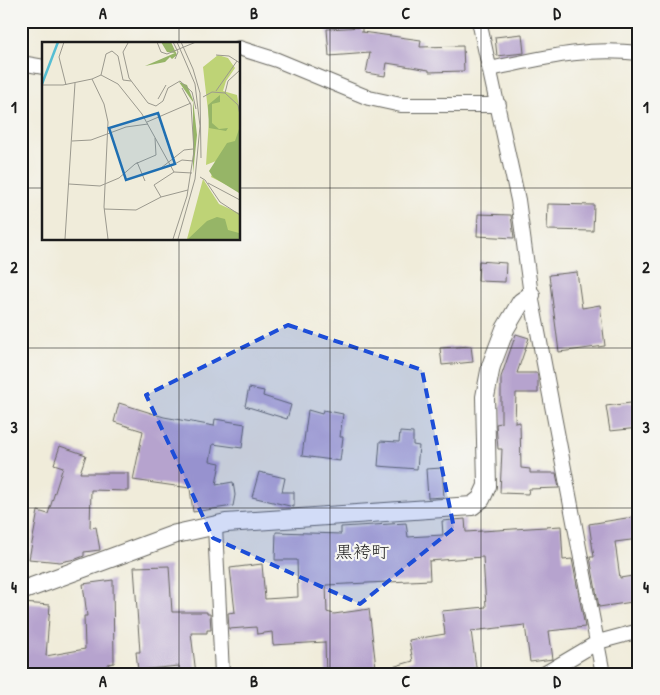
<svg xmlns="http://www.w3.org/2000/svg" width="660" height="695" font-family="'Patrick Hand','Klee One',sans-serif">
<style>
.building{fill:#b6a3ce}
.lines{fill:none;stroke-linecap:round;stroke-linejoin:round}
.minor-casing{stroke:#66655e;stroke-width:16}
.tertiary-casing{stroke:#66655e;stroke-width:20}
.minor{stroke:#fff;stroke-width:14}
.tertiary{stroke:#fff;stroke-width:18}
.marked{fill:#1d4ed8;fill-opacity:0.2;stroke:#1d4ed8;stroke-width:4;stroke-dasharray:10 6;stroke-linejoin:round}
.grid{fill:none;stroke:#1c1c1c;stroke-width:1;stroke-opacity:0.55}
.labels{text-anchor:middle;stroke-width:4.5;stroke-linejoin:round;paint-order:stroke}
.quarter-label{font-size:18px;fill:#1c1c1c;stroke:#f6f6f2}
.inset-river{fill:none;stroke:#56bed3;stroke-width:2.5}
.inset-road{fill:none;stroke:#9b998e;stroke-width:1}
.view{fill:#1f6fb2;fill-opacity:0.15;stroke:#1f6fb2;stroke-width:2.5}
.inset-edge{fill:none;stroke:#1c1c1c;stroke-width:2.5}
.neatline{fill:none;stroke:#1c1c1c;stroke-width:2}
.grid-label{font-size:16px;text-anchor:middle;font-weight:bold;fill:#1c1c1c}
</style>
<rect width="100%" height="100%" fill="#f6f6f2"/>
<filter id="ink" filterUnits="userSpaceOnUse"><feTurbulence type="fractalNoise" baseFrequency=".02" numOctaves="2"/><feDisplacementMap in="SourceGraphic" scale="10" xChannelSelector="R" yChannelSelector="G"/><feConvolveMatrix kernelMatrix="1 2 1 2 8 2 1 2 1" color-interpolation-filters="sRGB"/></filter>
<filter id="wash" filterUnits="userSpaceOnUse"><feTurbulence type="fractalNoise" baseFrequency=".0096" numOctaves="4" result="noise"/><feDisplacementMap in="SourceGraphic" scale="20" xChannelSelector="R" yChannelSelector="G"/><feGaussianBlur stdDeviation="1.12" result="paint"/><feColorMatrix in="noise" values="0 0 0 0 0 0 0 0 0 0 0 0 0 0 0 0 0 1.4 0 .05"/><feComposite in="paint" operator="in"/></filter>
<g filter="url(#wash)">
<rect width="100%" height="100%" fill="#f0ecda"/>
<g id="blocks">
<path class="building" d="M362 27V32L421 40 420 47 463 46 464 71 429 72V70L387 63 385 76 366 73 370 53 329 56 327 29Z
M522 34 524 53 497 56 495 37Z
M548 204 594 205 593 231 547 230Z
M478 214 511 215 514 238 477 236Z
M479 261 506 263 505 282 478 281Z
M577 272 582 308 600 305 605 346 559 352 549 275Z
M516 334 529 338 517 373H537L538 377V393H516L515 423 520 422 521 468 530 469V473H556L559 488 529 489 528 494 500 493 502 449H498L496 424 501 423V377Z
M471 346 473 362 442 365 440 348Z
M249 388 264 391 263 396 291 405 287 419 245 406Z
M639 402V428L610 431 606 406Z
M119 403 164 417 214 426 215 419 245 424 242 448 213 444 210 461 220 463 216 485 233 482 235 495 233 506 193 512 190 488 133 480 143 431 114 422Z
M308 410 322 414 323 410 343 414 340 437H343L340 461 302 456Z
M400 432 413 433V445L419 446 417 469 378 466 380 441 399 442Z
M60 446 86 455 80 473H128V491L91 490 90 528 96 527 100 550 84 552V556L76 559 60 562 29 559 38 511 48 514 63 467 54 464Z
M442 468 444 497 428 498 426 469Z
M259 472 285 478 282 492H294V507L252 497Z
M639 516V539L615 542 620 578 639 575V601L599 607 590 557H594L589 524Z
M465 519 466 532 561 526 563 560 572 559 585 627 549 631 553 659 530 662 525 625 471 631 477 674H382V670L413 661 409 640 445 634 442 611 486 607 483 557 429 561 430 580 326 585 327 612 334 614 369 609 376 667 356 671 357 674H326L325 642 273 645 272 632 257 634 256 627 229 629 228 613 235 612 230 568 262 564 265 599 298 597 297 560H275L276 532 341 534V527L406 523 408 537 443 535 442 521Z
M169 566 172 612H207V614H210L211 630H207V633H191L196 674H180L179 666 138 670 136 652H140L134 567Z
M113 580 114 663 108 664 109 670 86 674H27V661L21 660 22 603 50 605 46 656 85 649 84 616H87L83 584Z"/>
</g>
</g>
<g filter="url(#ink)">
<use href="#blocks" fill-opacity="0" stroke="#66655e" stroke-width="1"/>
<g class="lines">
<g class="minor-casing">
<path id="minor" d="M479 21 518 200 531 295 603 674
M239 48 277 60 369 98 401 105H499
M21 63 44 67
M490 69C544 58 583 47 639 53
M215 526 222 674
M544 674 598 642 639 631"/>
</g>
<g class="tertiary-casing">
<path id="tertiary" d="M21 591 176 534 226 523 472 506 481 499 487 486 485 397 491 366 505 329 521 302 531 295"/>
</g>
<use href="#minor" class="minor"/>
<use href="#tertiary" class="tertiary"/>
</g>
</g>
<path class="marked" d="M288 325 422 370 454 528 360 604 213 538 146 395Z"/>
<path class="grid" d="M179 21V44M330 21V674M481 21V674M21 188H44M239 188H639M179 239V674M21 348H639M21 508H639"/>
<g class="labels">
<g class="quarter-label">
<text x="362" y="558">黒袴町</text>
</g>
</g>
<g transform="translate(42 42)">
<rect width="198" height="198" fill="#f0ecda"/>
<path d="M176 13 186 16 193 26 184 39 181 49 195 53 197 65V149L169 135 174 119 164 123 167 77 161 25ZM161 137 177 162 197 171V197H145Z" fill="#bed376"/>
<path d="M119 0H129L135 13 130 17 128 15 123 20 103 24 133 11 125 10ZM137 40 145 43 151 58 155 93 151 131V60ZM178 53V60L170 62V81L177 87 186 86 184 89 167 86 166 63ZM197 87V151L171 135 167 129 185 101 193 99ZM175 175 183 177 186 188 197 191V197H146L165 179Z" fill="#96b567"/>
<path class="inset-river" d="M0 42 16 0"/>
<path class="inset-road" d="M22 0 17 15 24 43M115 0 119 10 125 12 154 0M131 0 136 10 133 17M135 0 153 42 158 84 153 137 136 197M139 0 151 27 158 51 159 116M86 1 81 10 87 36 106 61 114 64 121 59M174 13 187 14 198 21M59 33 76 42 100 72 132 130M0 43H21L50 37M174 49 195 19M183 51 186 39 198 28M161 55 170 50 183 51 196 63 198 73M116 57 124 43M121 59 126 46 138 39 150 50 154 67M105 80 149 61M30 99 49 98 84 85 106 82M95 120 103 139M129 124 140 118 151 119M119 126 142 108 151 107M158 135 163 138 178 160 198 173M166 141 198 158M27 142 58 144 77 136 93 122 114 113 113 96M146 148 119 155 112 143 132 130 150 131M62 167 94 168 119 155M23 197 33 41M66 197 62 165 66 80 62 62 50 37 59 33 64 12 70 9 76 14 81 38 89 39M131 197 145 154 152 109 149 63 140 46"/>
<path class="view" d="M116 71 133 122 84 138 67 86Z"/>
<rect width="198" height="198" class="inset-edge"/>
</g>
<rect width="660" height="695" fill="none" stroke="#f6f6f2" stroke-width="55"/>
<rect x="28" y="28" width="604" height="640" class="neatline"/>
<g class="grid-label">
<text x="103" y="19">A</text>
<text x="254" y="19">B</text>
<text x="406" y="19">C</text>
<text x="557" y="19">D</text>
<text x="14" y="113">1</text>
<text x="646" y="113">1</text>
<text x="14" y="273">2</text>
<text x="646" y="273">2</text>
<text x="14" y="433">3</text>
<text x="646" y="433">3</text>
<text x="14" y="593">4</text>
<text x="646" y="593">4</text>
<text x="103" y="687">A</text>
<text x="254" y="687">B</text>
<text x="406" y="687">C</text>
<text x="557" y="687">D</text>
</g>
</svg>
